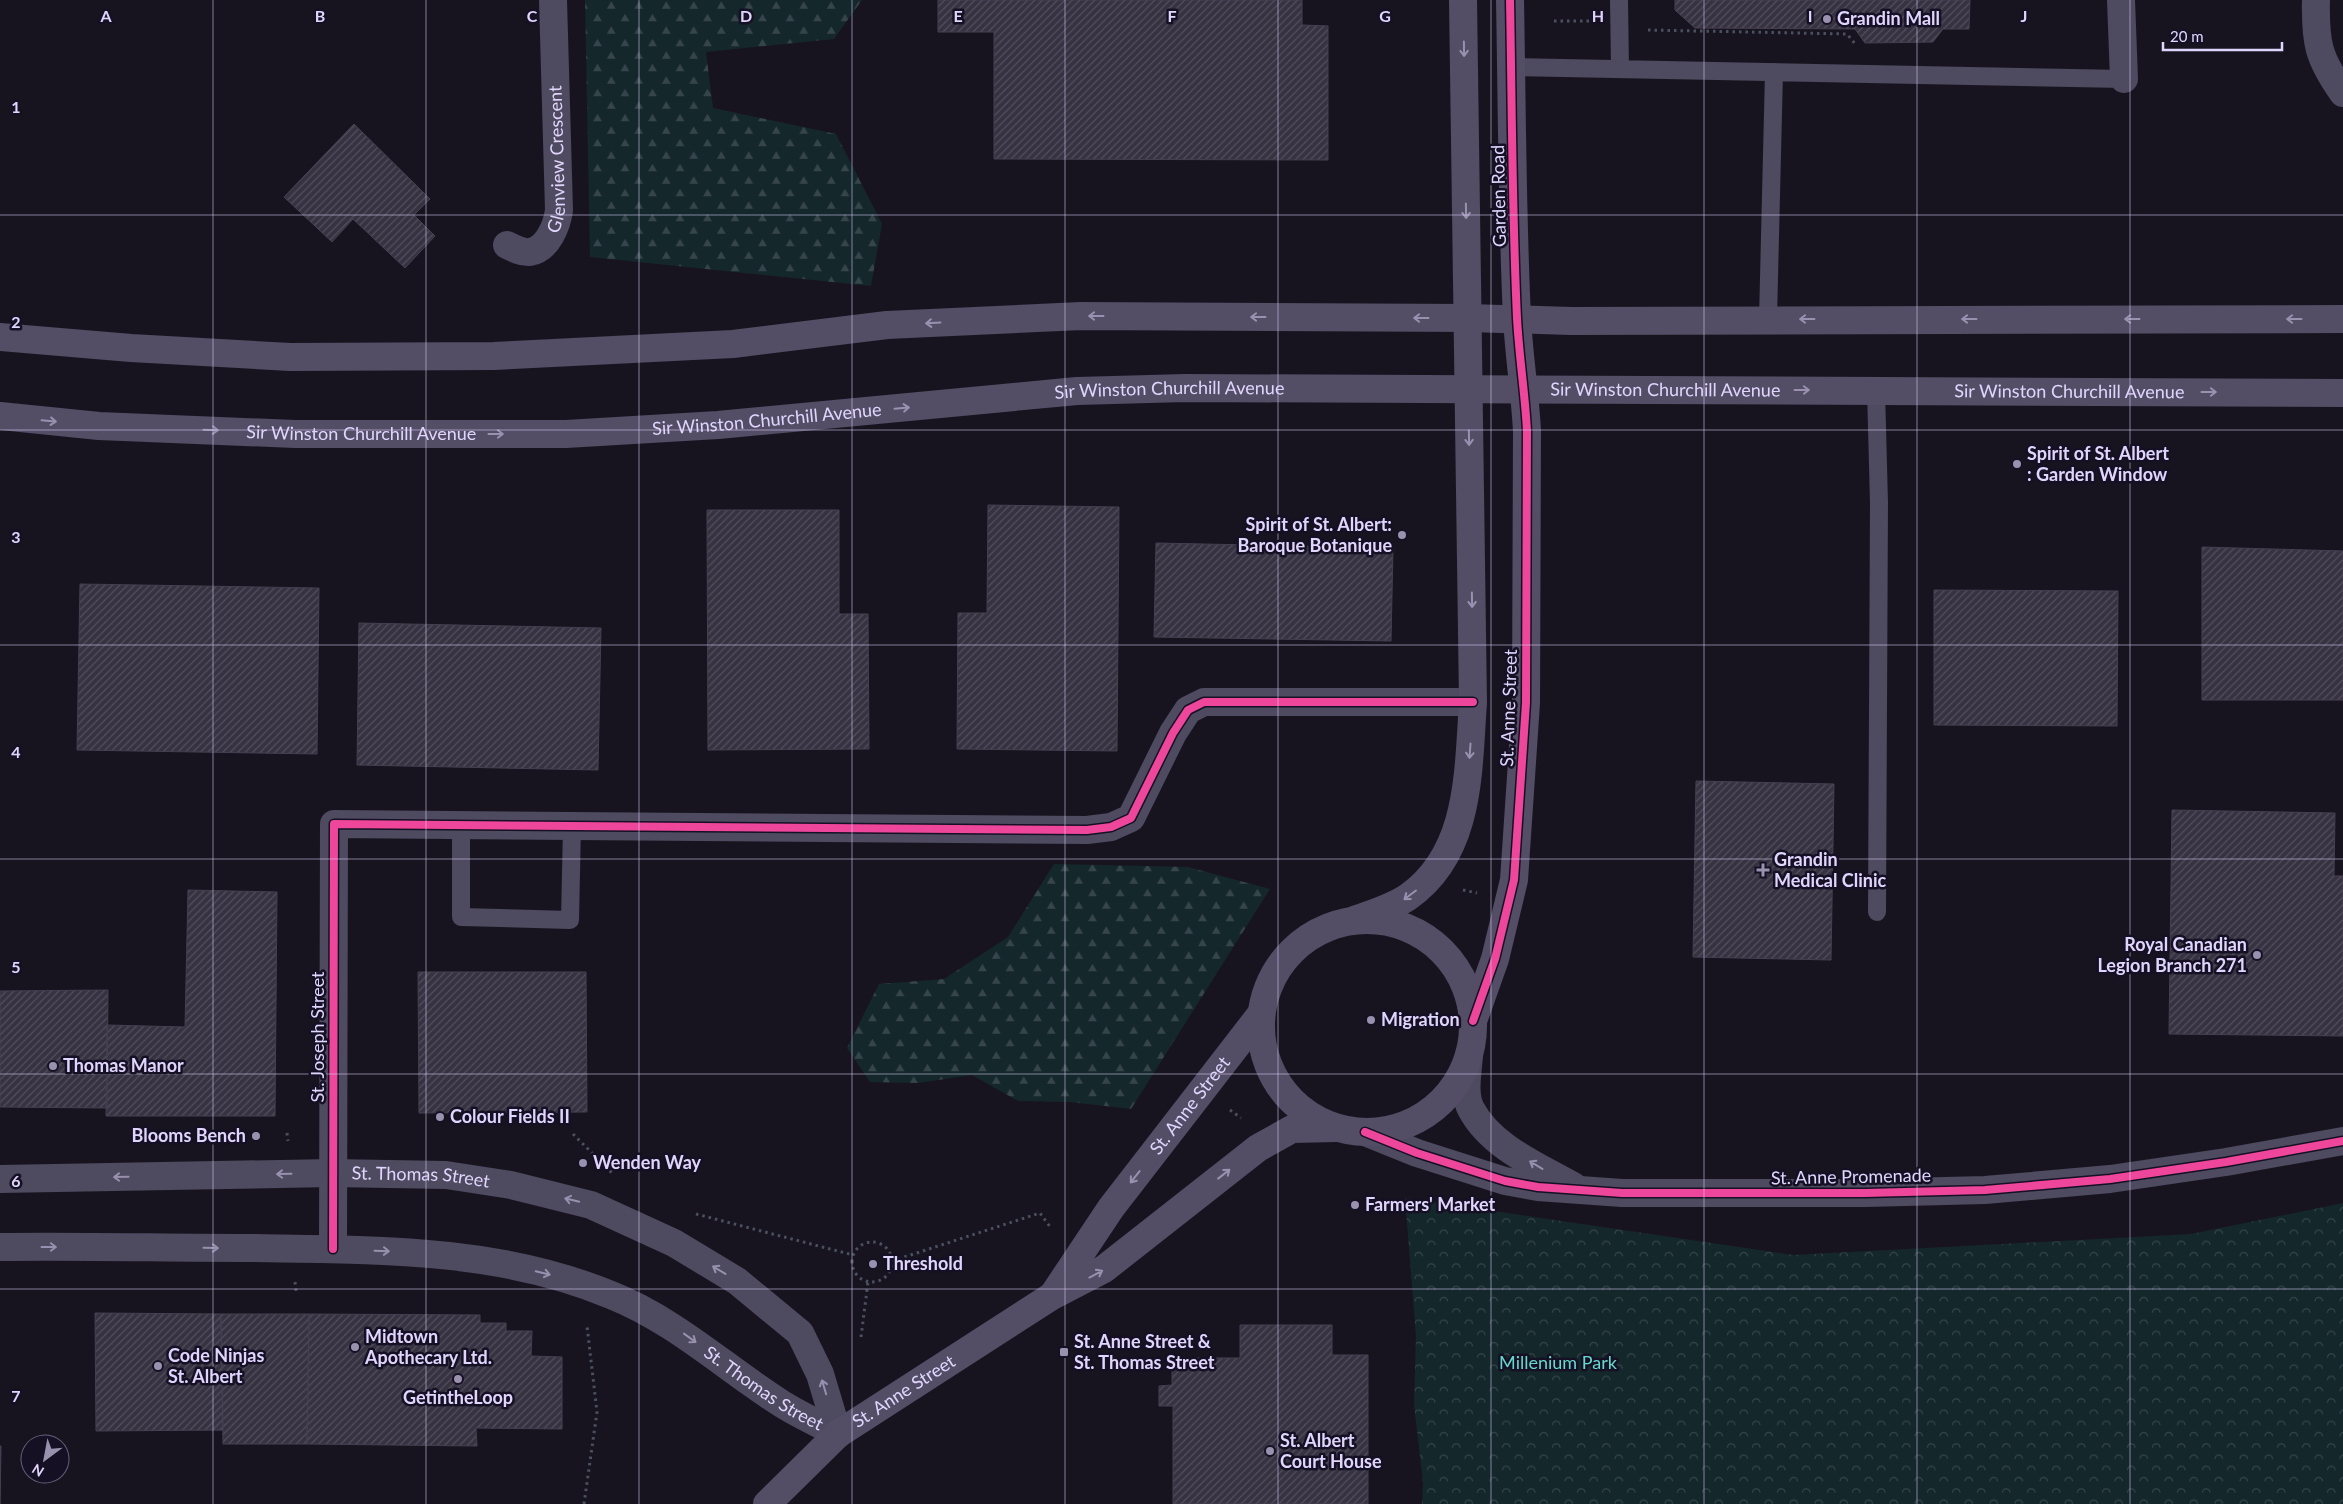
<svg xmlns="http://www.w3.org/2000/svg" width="2343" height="1504" font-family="Lato,sans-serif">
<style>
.forest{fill:url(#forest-firs)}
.park{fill:url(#park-crowns)}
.building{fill:url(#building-hatch);stroke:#463f52}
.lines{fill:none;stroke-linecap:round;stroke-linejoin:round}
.path{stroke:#495160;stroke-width:3;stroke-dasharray:2.5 4;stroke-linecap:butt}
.lane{stroke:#4e4a5f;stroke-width:18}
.street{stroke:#4e4a5f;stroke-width:28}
.secondary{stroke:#534d65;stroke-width:28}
.cycleway-casing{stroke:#161024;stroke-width:11}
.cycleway{stroke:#ed469a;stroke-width:8}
.oneway{stroke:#9a91b1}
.oneway2{stroke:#9790ae}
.grid{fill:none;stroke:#e0d5fd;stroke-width:1;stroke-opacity:0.55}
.poi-dot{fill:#9a91af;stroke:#161024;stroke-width:2}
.labels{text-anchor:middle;stroke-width:5;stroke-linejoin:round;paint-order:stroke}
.poi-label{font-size:18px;font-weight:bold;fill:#e0d5fd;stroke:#161024;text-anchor:start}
.street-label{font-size:18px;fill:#e0d5fd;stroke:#161024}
.park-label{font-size:18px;fill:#64d9ce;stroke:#161024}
.grid-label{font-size:16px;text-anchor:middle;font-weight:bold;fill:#e0d5fd;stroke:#161024;stroke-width:5;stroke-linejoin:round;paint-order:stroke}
</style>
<defs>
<pattern id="forest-firs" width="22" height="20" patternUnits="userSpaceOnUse" patternTransform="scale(1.25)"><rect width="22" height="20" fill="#14272b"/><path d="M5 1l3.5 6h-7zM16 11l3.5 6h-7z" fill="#36454b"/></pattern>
<pattern id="park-crowns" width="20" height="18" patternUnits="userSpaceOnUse" patternTransform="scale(1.25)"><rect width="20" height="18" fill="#14272b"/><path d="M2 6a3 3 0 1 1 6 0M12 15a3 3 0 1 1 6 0" fill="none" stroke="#36454b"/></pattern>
<pattern id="building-hatch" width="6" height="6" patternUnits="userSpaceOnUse" patternTransform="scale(1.25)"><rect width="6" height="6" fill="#373241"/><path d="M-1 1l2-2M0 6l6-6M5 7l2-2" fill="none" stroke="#544f5d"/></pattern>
</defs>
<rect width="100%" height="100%" fill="#18141f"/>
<path class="forest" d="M585 0H862L834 39 706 52 713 108 836 134 882 224 871 286 590 257Z
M1054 864 1188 867 1270 889 1131 1109 1070 1102 1018 1101 972 1075 918 1083 870 1082 847 1048 879 984 944 979 1008 937Z"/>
<path class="park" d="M1405 1198 1794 1255 2191 1234 2343 1203V1504H1422L1423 1483 1414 1404 1416 1336Z"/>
<path class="building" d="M938 0H1302V25L1328 26V160L994 159V32H938Z
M1675 0H1970L1969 29H1943L1933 42 1865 43 1855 29 1695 28 1675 10Z
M354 124 430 199 414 215 435 236 405 268 353 219 332 242 284 197Z
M988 505 1119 507 1117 751 957 749 958 613H987Z
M707 510H839V614H868L869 749 708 750Z
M1156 543 1393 548 1391 641 1154 637Z
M2202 547 2343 551V700H2202Z
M80 584 319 588 317 754 77 750Z
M1934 590 2118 591 2117 726 1934 725Z
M359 623 601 628 598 770 357 765Z
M1696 781 1834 784 1831 960 1693 957Z
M2172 810 2335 813 2334 876H2343V1036L2169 1034Z
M188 890 277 892 275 1116H106L107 1025 185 1027Z
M418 972H586L587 1112 419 1113Z
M108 990 107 1108 0 1107V991Z
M95 1313 221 1314 223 1430 96 1431Z
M221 1314H309L307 1444H223Z
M309 1314 480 1315V1323H506V1331H532L531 1356 562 1357V1429L476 1428 477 1446 307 1444Z
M1240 1325H1332V1355H1368V1504H1173V1406H1159V1386L1172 1385V1358H1240Z
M0 1446H1L0 1504Z"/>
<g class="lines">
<path class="path" d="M1554 21H1590
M1648 30 1847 34 1856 45
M1463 890 1477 893
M1230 1110 1241 1118
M287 1133 288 1141
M573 1134 614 1175
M696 1214 853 1255
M852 1262a20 20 0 1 1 40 0a20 20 0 1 1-40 0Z
M892 1261 1040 1213 1051 1228
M295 1282 296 1291
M861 1337 868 1282
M584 1504 597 1412 587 1326"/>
<path class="lane" d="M1619 0 1620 68
M1511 67 2124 79
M1768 319 1774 72
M1876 390 1879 503 1877 912
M461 825V917L570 920 572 826"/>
<g class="street">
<path d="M2121 0 2124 79"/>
<path d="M2316 0C2315 42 2318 58 2343 93"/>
<path id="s1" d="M507 245C513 248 523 253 530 252 548 249 557 225 559 210L553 0"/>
<path d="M1469 1055C1468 1072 1463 1094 1471 1109 1491 1147 1538 1166 1573 1186"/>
<path d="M1365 1132 1417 1153 1505 1181 1538 1187 1622 1193H1865L1985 1190 2110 1179 2226 1162 2343 1141"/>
<path id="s2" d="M0 1179 332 1173 446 1175 511 1185 591 1205 674 1243 737 1281 800 1333 820 1374 838 1434"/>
<path id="s3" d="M0 1247C83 1246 166 1248 249 1248 371 1250 496 1247 611 1295 674 1320 723 1366 779 1402 797 1414 818 1423 838 1434"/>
<path d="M333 1249 334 824 1087 830 1111 827 1131 818 1173 733 1188 710 1204 702H1473"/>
</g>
<g class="secondary">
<path d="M0 337 131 348 290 357 494 356 733 344 887 325 1081 316 1469 318 1571 321 2343 319"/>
<path id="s4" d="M0 416 99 426 295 434H566L718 425 1077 391 1185 388 2343 393"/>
<circle cx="1367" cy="1026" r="106"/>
<path d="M1352 921C1370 914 1392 908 1408 897 1471 853 1468 771 1473 702L1463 0"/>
<path d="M1473 1021 1495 959 1514 880 1526 703 1527 431C1525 393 1519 356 1517 318 1512 212 1512 106 1510 0"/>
<path id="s5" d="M1053 1295 1111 1208 1261 1014"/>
<path id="s6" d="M767 1504 838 1434 1052 1296 1104 1269 1258 1148 1292 1129 1336 1128"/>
</g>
<g class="cycleway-casing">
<path id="cycleway" d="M1473 1021 1495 959 1514 880 1526 703 1527 431C1525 393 1519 356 1517 318 1512 212 1512 106 1510 0
M1365 1132 1417 1153 1505 1181 1538 1187 1622 1193H1865L1985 1190 2110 1179 2226 1162 2343 1141
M333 1249 334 824 1087 830 1111 827 1131 818 1173 733 1188 710 1204 702H1473"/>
</g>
<use href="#cycleway" class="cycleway"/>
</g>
<defs><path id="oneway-shaft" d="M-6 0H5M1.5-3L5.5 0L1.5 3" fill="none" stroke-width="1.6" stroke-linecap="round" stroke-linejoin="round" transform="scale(1.25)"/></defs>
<g class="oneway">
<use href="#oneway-shaft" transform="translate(1464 49) rotate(89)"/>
<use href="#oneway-shaft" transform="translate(1466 211) rotate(89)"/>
<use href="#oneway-shaft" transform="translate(1096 316) rotate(-180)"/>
<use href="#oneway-shaft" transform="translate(1258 317) rotate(-180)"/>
<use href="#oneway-shaft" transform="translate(1421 318) rotate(-180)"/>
<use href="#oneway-shaft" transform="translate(1807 319) rotate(180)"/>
<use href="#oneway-shaft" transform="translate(1969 319) rotate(180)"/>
<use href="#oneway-shaft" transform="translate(2132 319) rotate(180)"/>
<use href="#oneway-shaft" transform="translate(2294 319) rotate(180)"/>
<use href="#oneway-shaft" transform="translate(933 323) rotate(177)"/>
<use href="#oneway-shaft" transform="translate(1802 390)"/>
<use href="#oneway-shaft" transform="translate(2209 392)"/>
<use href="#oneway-shaft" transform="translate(902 408) rotate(-5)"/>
<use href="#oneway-shaft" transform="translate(49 421) rotate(5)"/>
<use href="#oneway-shaft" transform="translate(211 430) rotate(2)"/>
<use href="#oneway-shaft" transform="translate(496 434)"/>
<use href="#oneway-shaft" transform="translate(1469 438) rotate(89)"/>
<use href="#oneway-shaft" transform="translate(1472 600) rotate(89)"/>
<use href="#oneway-shaft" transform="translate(1470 751) rotate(94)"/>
<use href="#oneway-shaft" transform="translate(1410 895) rotate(143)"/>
<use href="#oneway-shaft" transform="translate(1224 1174) rotate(-38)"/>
<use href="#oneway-shaft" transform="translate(1135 1177) rotate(128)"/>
<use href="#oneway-shaft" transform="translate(1096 1274) rotate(-28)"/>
</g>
<g class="oneway2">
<use href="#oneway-shaft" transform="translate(1536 1165) rotate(-149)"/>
<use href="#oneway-shaft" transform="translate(284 1174) rotate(179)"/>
<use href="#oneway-shaft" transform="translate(121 1177) rotate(179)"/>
<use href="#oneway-shaft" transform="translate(572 1200) rotate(-166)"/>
<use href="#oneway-shaft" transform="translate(49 1247)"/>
<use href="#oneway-shaft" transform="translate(211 1248) rotate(1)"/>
<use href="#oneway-shaft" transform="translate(382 1251) rotate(2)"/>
<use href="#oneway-shaft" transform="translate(719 1270) rotate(-149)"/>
<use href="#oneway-shaft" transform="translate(543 1273) rotate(14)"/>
<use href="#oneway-shaft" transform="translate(690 1338) rotate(36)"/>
<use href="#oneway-shaft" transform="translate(824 1387) rotate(-107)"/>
</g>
<path class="grid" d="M213 0V1504M426 0V1504M639 0V1504M852 0V1504M1065 0V1504M1278 0V1504M1491 0V1504M1704 0V1504M1917 0V1504M2130 0V1504M0 215H2343M0 430H2343M0 645H2343M0 859H2343M0 1074H2343M0 1289H2343"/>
<g class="poi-dot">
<circle cx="1827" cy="19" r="5"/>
<circle cx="2017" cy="464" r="5"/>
<circle cx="1402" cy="535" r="5"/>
<path d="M1760.5 862.5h5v5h5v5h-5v5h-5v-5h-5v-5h5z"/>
<circle cx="2257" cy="955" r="5"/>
<circle cx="1371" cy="1020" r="5"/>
<circle cx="53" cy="1066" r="5"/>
<circle cx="440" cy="1117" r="5"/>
<circle cx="256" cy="1136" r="5"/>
<circle cx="583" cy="1163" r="5"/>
<circle cx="1355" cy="1205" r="5"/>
<circle cx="873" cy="1264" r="5"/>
<circle cx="355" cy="1347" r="5"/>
<rect x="1059" y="1347" width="10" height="10" rx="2.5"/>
<circle cx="158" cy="1366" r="5"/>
<circle cx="458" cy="1379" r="5"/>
<circle cx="1270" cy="1451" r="5"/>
</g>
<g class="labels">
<g class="poi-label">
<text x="1837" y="25">Grandin Mall</text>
<text x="2027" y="460">Spirit of St. Albert<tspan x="2027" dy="21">: Garden Window</tspan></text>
<text x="1392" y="531" text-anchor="end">Spirit of St. Albert:<tspan x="1392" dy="21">Baroque Botanique</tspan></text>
<text x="1774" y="866">Grandin<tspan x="1774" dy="21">Medical Clinic</tspan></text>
<text x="2247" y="951" text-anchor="end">Royal Canadian<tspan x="2247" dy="21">Legion Branch 271</tspan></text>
<text x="1381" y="1026">Migration</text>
<text x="63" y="1072">Thomas Manor</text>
<text x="450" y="1123">Colour Fields II</text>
<text x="246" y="1142" text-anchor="end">Blooms Bench</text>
<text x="593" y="1169">Wenden Way</text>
<text x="1365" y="1211">Farmers' Market</text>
<text x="883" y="1270">Threshold</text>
<text x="365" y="1343">Midtown<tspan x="365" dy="21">Apothecary Ltd.</tspan></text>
<text x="1074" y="1348">St. Anne Street &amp;<tspan x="1074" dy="21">St. Thomas Street</tspan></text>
<text x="168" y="1362">Code Ninjas<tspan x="168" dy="21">St. Albert</tspan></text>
<text x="458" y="1404" text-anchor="middle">GetintheLoop</text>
<text x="1280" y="1447">St. Albert<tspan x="1280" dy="21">Court House</tspan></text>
</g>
<g class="street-label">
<text dy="6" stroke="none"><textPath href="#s1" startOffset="129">Glenview Crescent</textPath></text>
<text transform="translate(1499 196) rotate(-91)" y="6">Garden Road</text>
<text dy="6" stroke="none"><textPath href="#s4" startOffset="1668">Sir Winston Churchill Avenue</textPath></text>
<text dy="6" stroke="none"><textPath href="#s4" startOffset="1172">Sir Winston Churchill Avenue</textPath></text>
<text dy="6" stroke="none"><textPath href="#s4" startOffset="2072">Sir Winston Churchill Avenue</textPath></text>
<text dy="6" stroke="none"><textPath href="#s4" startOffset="768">Sir Winston Churchill Avenue</textPath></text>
<text dy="6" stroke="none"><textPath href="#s4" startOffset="362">Sir Winston Churchill Avenue</textPath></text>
<text transform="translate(1509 708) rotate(-88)" y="6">St. Anne Street</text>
<text transform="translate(318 1037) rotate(-90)" y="6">St. Joseph Street</text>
<text dy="6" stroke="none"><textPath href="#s5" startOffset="234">St. Anne Street</textPath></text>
<text transform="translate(1851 1177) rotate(-1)" y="6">St. Anne Promenade</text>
<text dy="6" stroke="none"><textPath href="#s2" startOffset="421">St. Thomas Street</textPath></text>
<text dy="6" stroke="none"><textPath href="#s3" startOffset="796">St. Thomas Street</textPath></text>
<text dy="6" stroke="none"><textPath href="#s6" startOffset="178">St. Anne Street</textPath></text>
</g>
<g class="park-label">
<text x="1558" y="1369">Millenium Park</text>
</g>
</g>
<g class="grid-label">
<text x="106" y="22">A</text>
<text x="320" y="22">B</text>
<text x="532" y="22">C</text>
<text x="746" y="22">D</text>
<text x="958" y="22">E</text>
<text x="1172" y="22">F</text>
<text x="1385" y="22">G</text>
<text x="1598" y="22">H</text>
<text x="1810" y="22">I</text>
<text x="2024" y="22">J</text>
<text x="16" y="113">1</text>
<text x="16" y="328">2</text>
<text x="16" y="543">3</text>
<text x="16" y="758">4</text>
<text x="16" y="973">5</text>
<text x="16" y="1187">6</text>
<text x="16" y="1402">7</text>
</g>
<g transform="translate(45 1459) rotate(212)"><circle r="24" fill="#161024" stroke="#675f7b"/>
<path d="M0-4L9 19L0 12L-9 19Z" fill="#9a91af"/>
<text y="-8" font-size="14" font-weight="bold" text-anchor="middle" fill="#e0d5fd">N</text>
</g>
<path d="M2163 42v8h119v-8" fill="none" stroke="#e0d5fd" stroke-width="2.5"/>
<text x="2170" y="42" font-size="15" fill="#e0d5fd" stroke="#161024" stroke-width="4" paint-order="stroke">20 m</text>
</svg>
